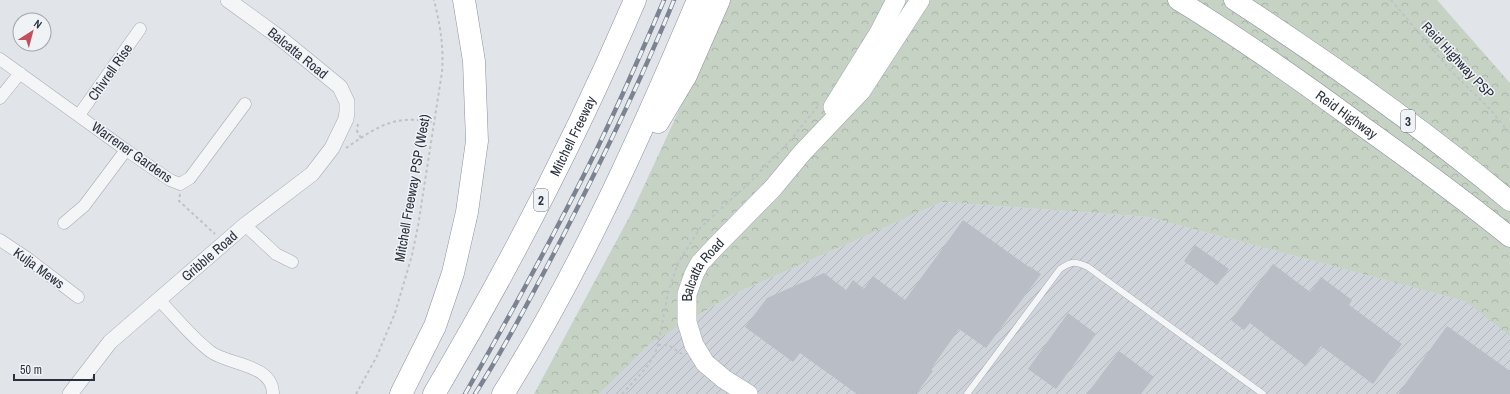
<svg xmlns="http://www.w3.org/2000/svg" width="1510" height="394" font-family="'Archivo Narrow',sans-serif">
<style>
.industrial{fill:url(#industrial-furrows)}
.forest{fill:url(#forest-crowns)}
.building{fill:#b9bdc5}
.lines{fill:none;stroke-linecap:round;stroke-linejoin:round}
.service-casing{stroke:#a7abb3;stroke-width:7}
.minor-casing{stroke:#a7abb3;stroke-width:13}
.tertiary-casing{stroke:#a7abb3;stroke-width:16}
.primary-casing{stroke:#a1a8b3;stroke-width:20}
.trunk-casing{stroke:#89919e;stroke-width:21}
.motorway-casing{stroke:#89919e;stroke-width:23}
.path{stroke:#bfc2c7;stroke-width:2;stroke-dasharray:3 3;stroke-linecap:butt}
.service{stroke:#f3f5f7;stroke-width:6}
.minor{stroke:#f3f5f7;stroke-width:12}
.tertiary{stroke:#f3f5f7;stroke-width:15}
.primary{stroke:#fff;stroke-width:19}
.trunk{stroke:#fff;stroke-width:20}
.motorway{stroke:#fff;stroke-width:22}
.rail-casing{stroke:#7c8391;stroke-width:4.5}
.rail{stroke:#f0f3f6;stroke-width:3;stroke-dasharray:9;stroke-linecap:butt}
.labels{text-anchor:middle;stroke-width:3;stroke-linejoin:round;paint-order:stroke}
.shield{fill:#f0f3f6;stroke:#666b76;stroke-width:1}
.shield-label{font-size:13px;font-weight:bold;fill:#2b313f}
.street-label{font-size:14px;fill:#2b313f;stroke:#f0f3f6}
</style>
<defs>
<pattern id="industrial-furrows" width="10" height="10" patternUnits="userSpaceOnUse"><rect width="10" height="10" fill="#cfd3da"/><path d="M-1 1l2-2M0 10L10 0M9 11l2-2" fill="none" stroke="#b2b6bc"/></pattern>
<pattern id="forest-crowns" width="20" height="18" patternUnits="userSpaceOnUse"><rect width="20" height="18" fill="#c6d2c3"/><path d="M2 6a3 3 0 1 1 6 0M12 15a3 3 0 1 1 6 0" fill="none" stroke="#aab5a9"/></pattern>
</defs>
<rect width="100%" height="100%" fill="#e1e4e9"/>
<path class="industrial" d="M942 202 1149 217 1466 301 1510 336V394H599L651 343 732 295Z"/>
<path class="forest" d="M730 0H1437L1510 83V336L1465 301 1149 217 942 202 732 295 651 343 599 394H534L632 212Z"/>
<path class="building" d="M963 220 1029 267V266L1041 274 986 348 959 329 931 369 933 371 916 394H857L800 353 793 362 745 327 767 298 824 273 846 290 853 280 864 289 873 276 905 300Z
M1195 245 1229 269 1217 285 1184 261Z
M1273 264 1310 292 1321 277 1352 300 1349 305 1402 344 1373 384 1321 346 1306 366 1250 323 1244 330 1231 320Z
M1068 313 1096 334 1056 389 1028 369Z
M1447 326 1510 371V394H1398Z
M1119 351 1154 377 1141 394H1087Z"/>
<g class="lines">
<g class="service-casing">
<path id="service" d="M967 394 1060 269C1072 261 1075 261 1088 267L1263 394"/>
</g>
<g class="minor-casing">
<path id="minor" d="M0 59 126 150 170 180 180 184 190 178 245 104
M0 98 20 73
M79 115 140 29
M64 223 84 206 126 150
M245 225 276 254 292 262
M0 240 27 258 78 297
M159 300C176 317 192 338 211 352 229 365 273 364 273 394"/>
</g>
<g class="tertiary-casing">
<g id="tertiary">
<path id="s1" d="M70 394 110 342 245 225 312 174 332 148 346 119 347 111V102L340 87 279 37 228 0"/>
</g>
</g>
<g class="primary-casing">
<g id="primary">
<path d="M833 107 879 33 896 0"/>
<path id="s2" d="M748 394 724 379 705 363 694 345 687 322V294L694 274 700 263 716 246 773 188 802 153 861 91 920 0"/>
</g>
</g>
<g class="trunk-casing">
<g id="trunk">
<path id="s3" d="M1178 0C1242 39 1304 83 1365 128 1414 163 1463 199 1510 237"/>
<path d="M1234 0C1329 62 1423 128 1510 201"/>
</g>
</g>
<g class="motorway-casing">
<g id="motorway">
<path d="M658 122 686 75 719 0"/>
<path d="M401 394 435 326 453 273 467 212 477 141 474 61 464 0"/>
<path id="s4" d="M434 394C509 267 577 136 635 0"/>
<path d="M503 394C581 269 641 135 698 0"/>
</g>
</g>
<path class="path" d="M1391 0 1451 71 1490 109 1510 134
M358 124 357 131 361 138
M346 148C364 136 383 121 406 120 415 119 425 121 434 122
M180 194 179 201 215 234
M658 345H668L682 354
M356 394 377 356 395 313 412 255 418 226 442 72C444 47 440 24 434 0
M622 394 645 369 654 356 658 345 668 293 678 263 700 228 749 183 788 143 818 106"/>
<use href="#service" class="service"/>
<use href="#minor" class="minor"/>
<use href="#tertiary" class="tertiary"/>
<use href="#primary" class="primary"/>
<use href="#trunk" class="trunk"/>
<use href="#motorway" class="motorway"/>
<g class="rail-casing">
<path id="rail" d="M465 394C508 319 550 243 589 165 616 111 640 56 664 0
M475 394C507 344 534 291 562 238 602 160 641 81 674 0"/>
</g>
<use href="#rail" class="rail"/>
</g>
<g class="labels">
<g class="shield">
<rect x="1401" y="110" width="14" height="22" rx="3"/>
<rect x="534" y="189" width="14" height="22" rx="3"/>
</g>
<g class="shield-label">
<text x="1408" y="126">3</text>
<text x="541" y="205">2</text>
</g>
<g class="street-label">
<text transform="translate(298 53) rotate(39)" y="5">Balcatta Road</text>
<text transform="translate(1458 60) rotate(47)" y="5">Reid Highway PSP</text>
<text transform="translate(110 72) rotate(-55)" y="5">Chivrell Rise</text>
<text dy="5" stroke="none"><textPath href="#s3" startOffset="204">Reid Highway</textPath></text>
<text dy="5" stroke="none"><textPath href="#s4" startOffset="293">Mitchell Freeway</textPath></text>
<text transform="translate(132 152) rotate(35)" y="5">Warrener Gardens</text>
<text transform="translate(412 188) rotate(-80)" y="5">Mitchell Freeway PSP (West)</text>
<text dy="5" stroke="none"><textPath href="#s1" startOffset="197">Gribble Road</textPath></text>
<text transform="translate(39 268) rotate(36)" y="5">Kulja Mews</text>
<text dy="5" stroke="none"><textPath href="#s2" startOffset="155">Balcatta Road</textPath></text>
</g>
</g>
<g transform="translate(32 32) rotate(36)"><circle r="19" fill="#f0f3f6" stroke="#a1a5ad"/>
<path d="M0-3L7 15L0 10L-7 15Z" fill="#c4505e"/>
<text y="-6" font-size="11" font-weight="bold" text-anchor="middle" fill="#2b313f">N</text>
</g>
<path d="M14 374v6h80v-6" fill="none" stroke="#2b313f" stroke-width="2"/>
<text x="20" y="374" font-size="12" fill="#2b313f" stroke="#f0f3f6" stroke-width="3" paint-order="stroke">50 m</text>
</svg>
